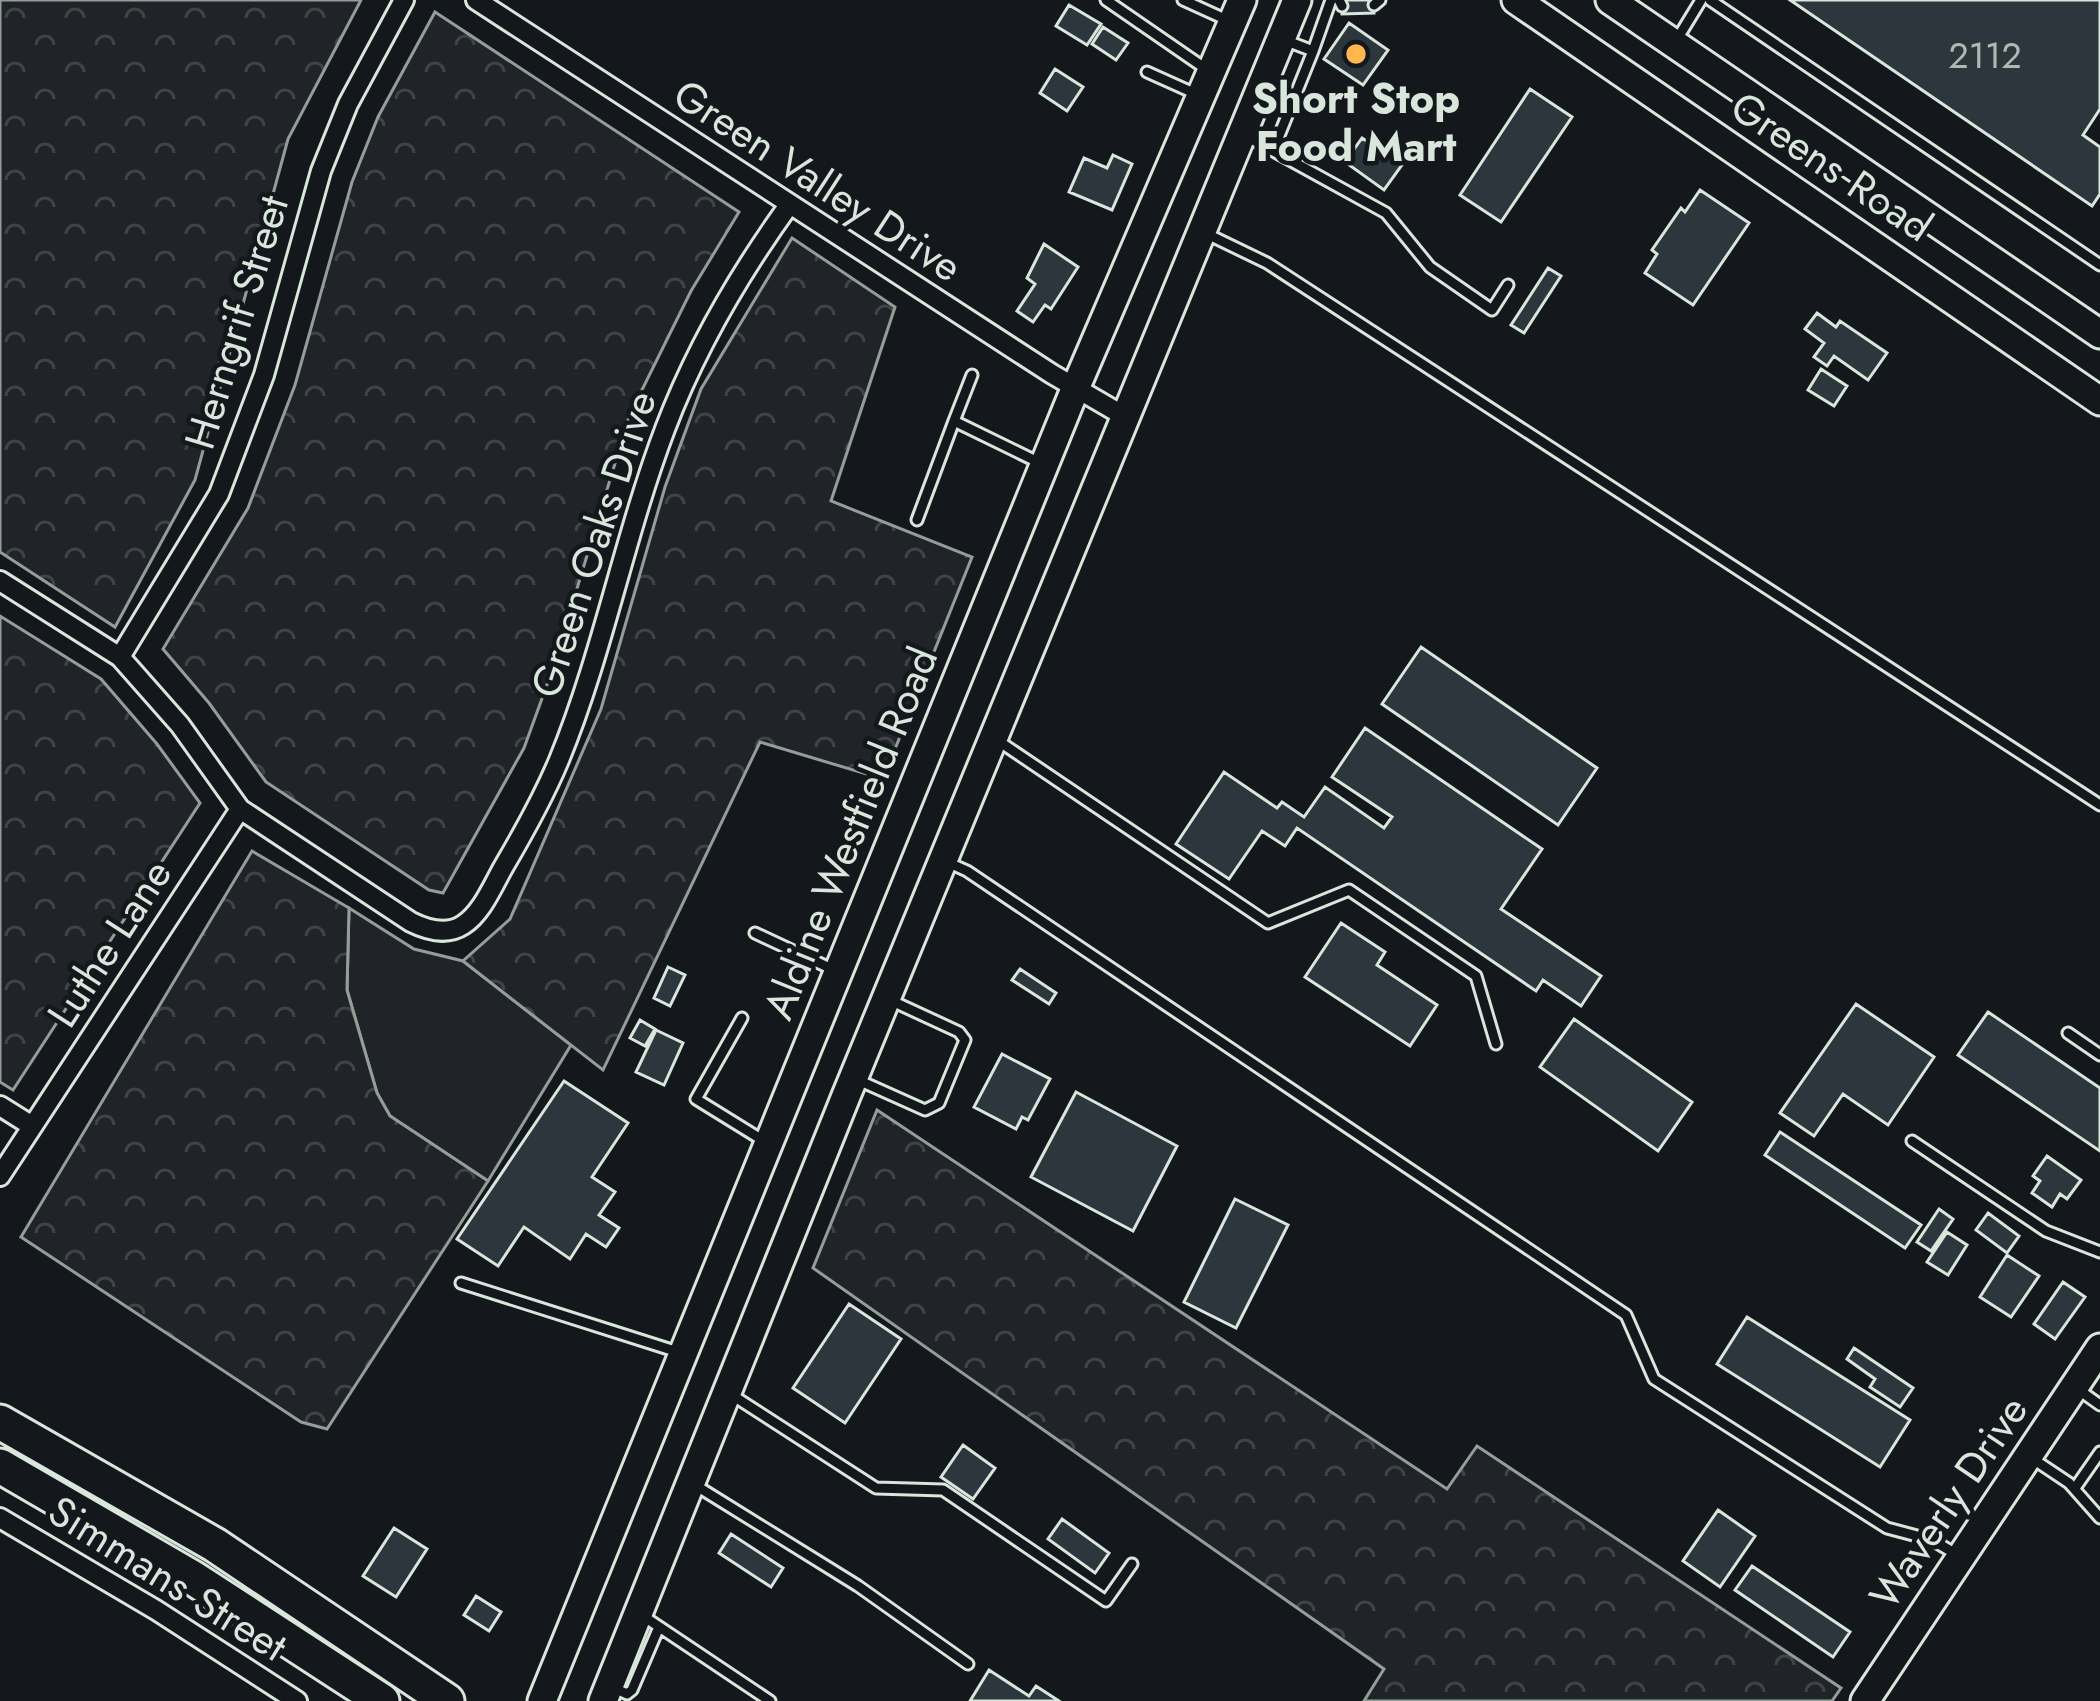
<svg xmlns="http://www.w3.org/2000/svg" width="2100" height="1701" font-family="Jost,sans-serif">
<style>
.grass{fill:#202428;stroke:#939e99;stroke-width:3}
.forest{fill:url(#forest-crowns);stroke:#939e99;stroke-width:3}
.building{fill:#2c363c;stroke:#d8e6dc;stroke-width:3}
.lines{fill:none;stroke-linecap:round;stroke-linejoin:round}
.lane-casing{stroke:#d8e6dc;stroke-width:15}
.street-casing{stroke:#d8e6dc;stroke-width:24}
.secondary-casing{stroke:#d8e6dc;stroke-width:33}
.highway-casing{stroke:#d8e6dc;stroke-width:39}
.lane{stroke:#14181c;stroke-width:9}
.street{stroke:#14181c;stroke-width:18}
.secondary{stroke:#14181c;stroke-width:27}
.highway{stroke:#14181c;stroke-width:33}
.poi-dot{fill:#ffb74d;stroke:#14181c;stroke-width:4.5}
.labels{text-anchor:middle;stroke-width:9;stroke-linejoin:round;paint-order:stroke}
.number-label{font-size:36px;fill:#adbab4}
.poi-label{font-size:42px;font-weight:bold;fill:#d8e6dc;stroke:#14181c}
.street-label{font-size:42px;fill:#d8e6dc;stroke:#14181c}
</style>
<defs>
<pattern id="forest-crowns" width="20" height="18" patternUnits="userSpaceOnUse" patternTransform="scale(3)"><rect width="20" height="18" fill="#202428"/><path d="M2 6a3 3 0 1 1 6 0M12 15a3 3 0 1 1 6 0" fill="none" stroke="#404447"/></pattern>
</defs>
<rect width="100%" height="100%" fill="#14181c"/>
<path class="grass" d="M349 908 414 949 463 961 571 1045 488 1181 390 1116 377 1093 347 990Z"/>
<path class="forest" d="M0 0H361L288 139 195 480 115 627 0 552Z
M435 12 739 212 691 291 630 414 552 671 524 748 443 893 429 890 266 782 209 703 163 649 248 508 295 385 352 182 378 117Z
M792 238 895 307 831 501 972 557 883 779 760 742 603 1070 463 961 510 919 601 709 665 487 701 389Z
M0 616 101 679 157 744 200 803 13 1090 0 1082Z
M252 851 349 908 347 990 377 1093 390 1116 488 1181 327 1429 301 1422 21 1237Z
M877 1110 1447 1489 1477 1446 1841 1688 1832 1701H1364L1384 1669 813 1268Z"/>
<path class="building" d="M1342 0H1374V13L1342 14Z
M1790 0H2100V109L2083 135 2100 147V194L2092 206Z
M1069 5 1101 24 1087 45 1056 26Z
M1349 23 1388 50 1363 85 1324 59Z
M1103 27 1128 43 1116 60 1092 44Z
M1055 69 1083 87 1067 111 1040 93Z
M1530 89 1572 117 1501 222 1460 195Z
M1362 138 1402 165 1384 190 1345 162Z
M1113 155 1132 164 1112 210 1069 192 1084 158 1107 168Z
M1700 190 1749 223 1693 305 1645 273 1657 254 1652 250 1681 208 1685 212Z
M1044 244 1078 267 1051 309 1045 305 1033 322 1017 311 1035 284 1027 278Z
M1548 268 1561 276 1524 333 1511 325Z
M1817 313 1836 327 1840 321 1887 353 1868 380 1834 356 1827 366 1814 357 1824 343 1805 329Z
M1821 369 1847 386 1834 406 1808 390Z
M1421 647 1597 768 1558 825 1382 704Z
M1365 728 1542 849 1501 909 1601 976 1581 1006 1543 980 1536 991 1297 828 1285 846 1262 831 1229 879 1176 844 1224 772 1277 808 1282 802 1304 817 1325 787 1384 828 1392 817 1332 777Z
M1341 923 1385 952 1377 965 1437 1005 1410 1046 1305 977Z
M668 967 685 975 670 1006 654 998Z
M1020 969 1056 993 1049 1004 1012 980Z
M1856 1004 1934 1057 1888 1125 1843 1094 1814 1136 1780 1113Z
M1988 1012 2100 1088V1151L1958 1055Z
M1574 1019 1692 1102 1658 1151 1540 1067Z
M640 1020 655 1029 645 1046 630 1038Z
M656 1030 683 1043 664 1085 636 1072Z
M1002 1054 1050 1079 1028 1120 1022 1117 1016 1129 974 1107Z
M564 1081 628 1123 592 1177 615 1192 599 1215 619 1228 606 1247 586 1234 570 1259 524 1227 498 1266 457 1239Z
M1076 1092 1177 1146 1133 1231 1031 1177Z
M1780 1132 1921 1225 1905 1248 1765 1155Z
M2047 1156 2081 1180 2067 1199 2060 1194 2052 1207 2032 1193 2040 1181 2033 1176Z
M1235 1199 1288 1225 1236 1328 1184 1302Z
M1939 1209 1953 1219 1931 1251 1917 1242Z
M1988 1213 2019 1236 2007 1253 1976 1230Z
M1947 1232 1967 1245 1948 1275 1927 1262Z
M2007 1255 2039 1276 2011 1317 1980 1297Z
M2063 1282 2085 1297 2055 1339 2034 1324Z
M849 1304 901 1339 845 1423 793 1388Z
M1747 1317 1910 1420 1880 1467 1717 1364Z
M1854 1348 1913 1388 1900 1407 1870 1387 1875 1379 1847 1359Z
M963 1445 995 1468 973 1499 941 1477Z
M1718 1510 1755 1536 1720 1587 1683 1561Z
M1062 1519 1109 1553 1095 1573 1048 1539Z
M394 1528 427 1549 396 1597 363 1576Z
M731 1534 783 1568 771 1587 719 1553Z
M1752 1566 1850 1632 1833 1657 1735 1590Z
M476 1596 501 1612 489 1631 464 1615Z
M989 1670 1029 1696 1036 1686 1059 1701H970Z"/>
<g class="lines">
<g class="lane-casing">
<path id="lane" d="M1106 0 1206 69
M1183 0 1227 20
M1339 0 1342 6
M1710 0 2100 265
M1374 5 1380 0
M1676 41 1701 0
M1313 51 1331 0
M1147 72 1196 94
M1246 136 1386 213 1430 267 1492 310 1508 285
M1274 148 1313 51 1287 41
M1205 233 1267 263 2100 805
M954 421 972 375
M917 520 954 421 1040 463
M997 740 1268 923 1349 890 1476 976 1496 1044
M947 862 967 871 1626 1315 1654 1379 1887 1528 1932 1540 1956 1554
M755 933 834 970
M742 1018 696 1099 764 1141
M2068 1033 2100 1055
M858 1080 925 1110 939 1103 965 1040 959 1032 892 1001
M1912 1141 2046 1231 2100 1252
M461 1283 678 1352
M2079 1390 2100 1405
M732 1395 876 1488 943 1490 1106 1601 1132 1564
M2033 1459 2069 1483 2100 1518
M695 1485 858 1586 968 1664
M2075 1488 2100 1452
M643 1616 770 1701
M614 1688 627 1694 632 1690 659 1627"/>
</g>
<g class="street-casing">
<path id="street" d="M476 0 1052 374 1124 416
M0 581 120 657 180 725 240 809 411 922C427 930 446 936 463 925 482 913 493 885 504 866 524 832 544 796 559 760 603 653 624 537 665 429 695 350 740 273 789 205
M120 657 219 494 264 375 321 171 348 104 404 0
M0 1106 32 1126
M0 1176 240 809
M0 1518 156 1610 297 1701"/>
</g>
<g class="secondary-casing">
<path id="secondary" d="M1516 0 2100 401
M1610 0 2100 334
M542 1701 1075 389 1242 0
M603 1701 846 1096 1297 0
M1865 1701 2100 1348"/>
</g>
<g class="highway-casing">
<path id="highway" d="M0 1422 215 1545 447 1701
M0 1466 193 1578 382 1701"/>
</g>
<use href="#lane" class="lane"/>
<use href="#street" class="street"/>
<use href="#secondary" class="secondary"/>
<use href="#highway" class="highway"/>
</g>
<circle class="poi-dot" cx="1356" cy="54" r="12"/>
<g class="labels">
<g class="number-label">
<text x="1985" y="68">2112</text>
</g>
<g class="poi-label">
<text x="1356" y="113">Short Stop<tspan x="1356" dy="48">Food Mart</tspan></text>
</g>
<g class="street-label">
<text transform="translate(1832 166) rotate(34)" y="15">Greens Road</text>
<text transform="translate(818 180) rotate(33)" y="15">Green Valley Drive</text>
<text transform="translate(236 322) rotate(-73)" y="15">Herngrif Street</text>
<text transform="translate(593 544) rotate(-72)" y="15">Green Oaks Drive</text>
<text transform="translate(850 833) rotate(-68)" y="15">Aldine Westfield Road</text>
<text transform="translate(109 943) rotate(-57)" y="15">Luthe Lane</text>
<text transform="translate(1948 1502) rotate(-56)" y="15">Waverly Drive</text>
<text transform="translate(168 1578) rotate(32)" y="15">Simmans Street</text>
</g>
</g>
</svg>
